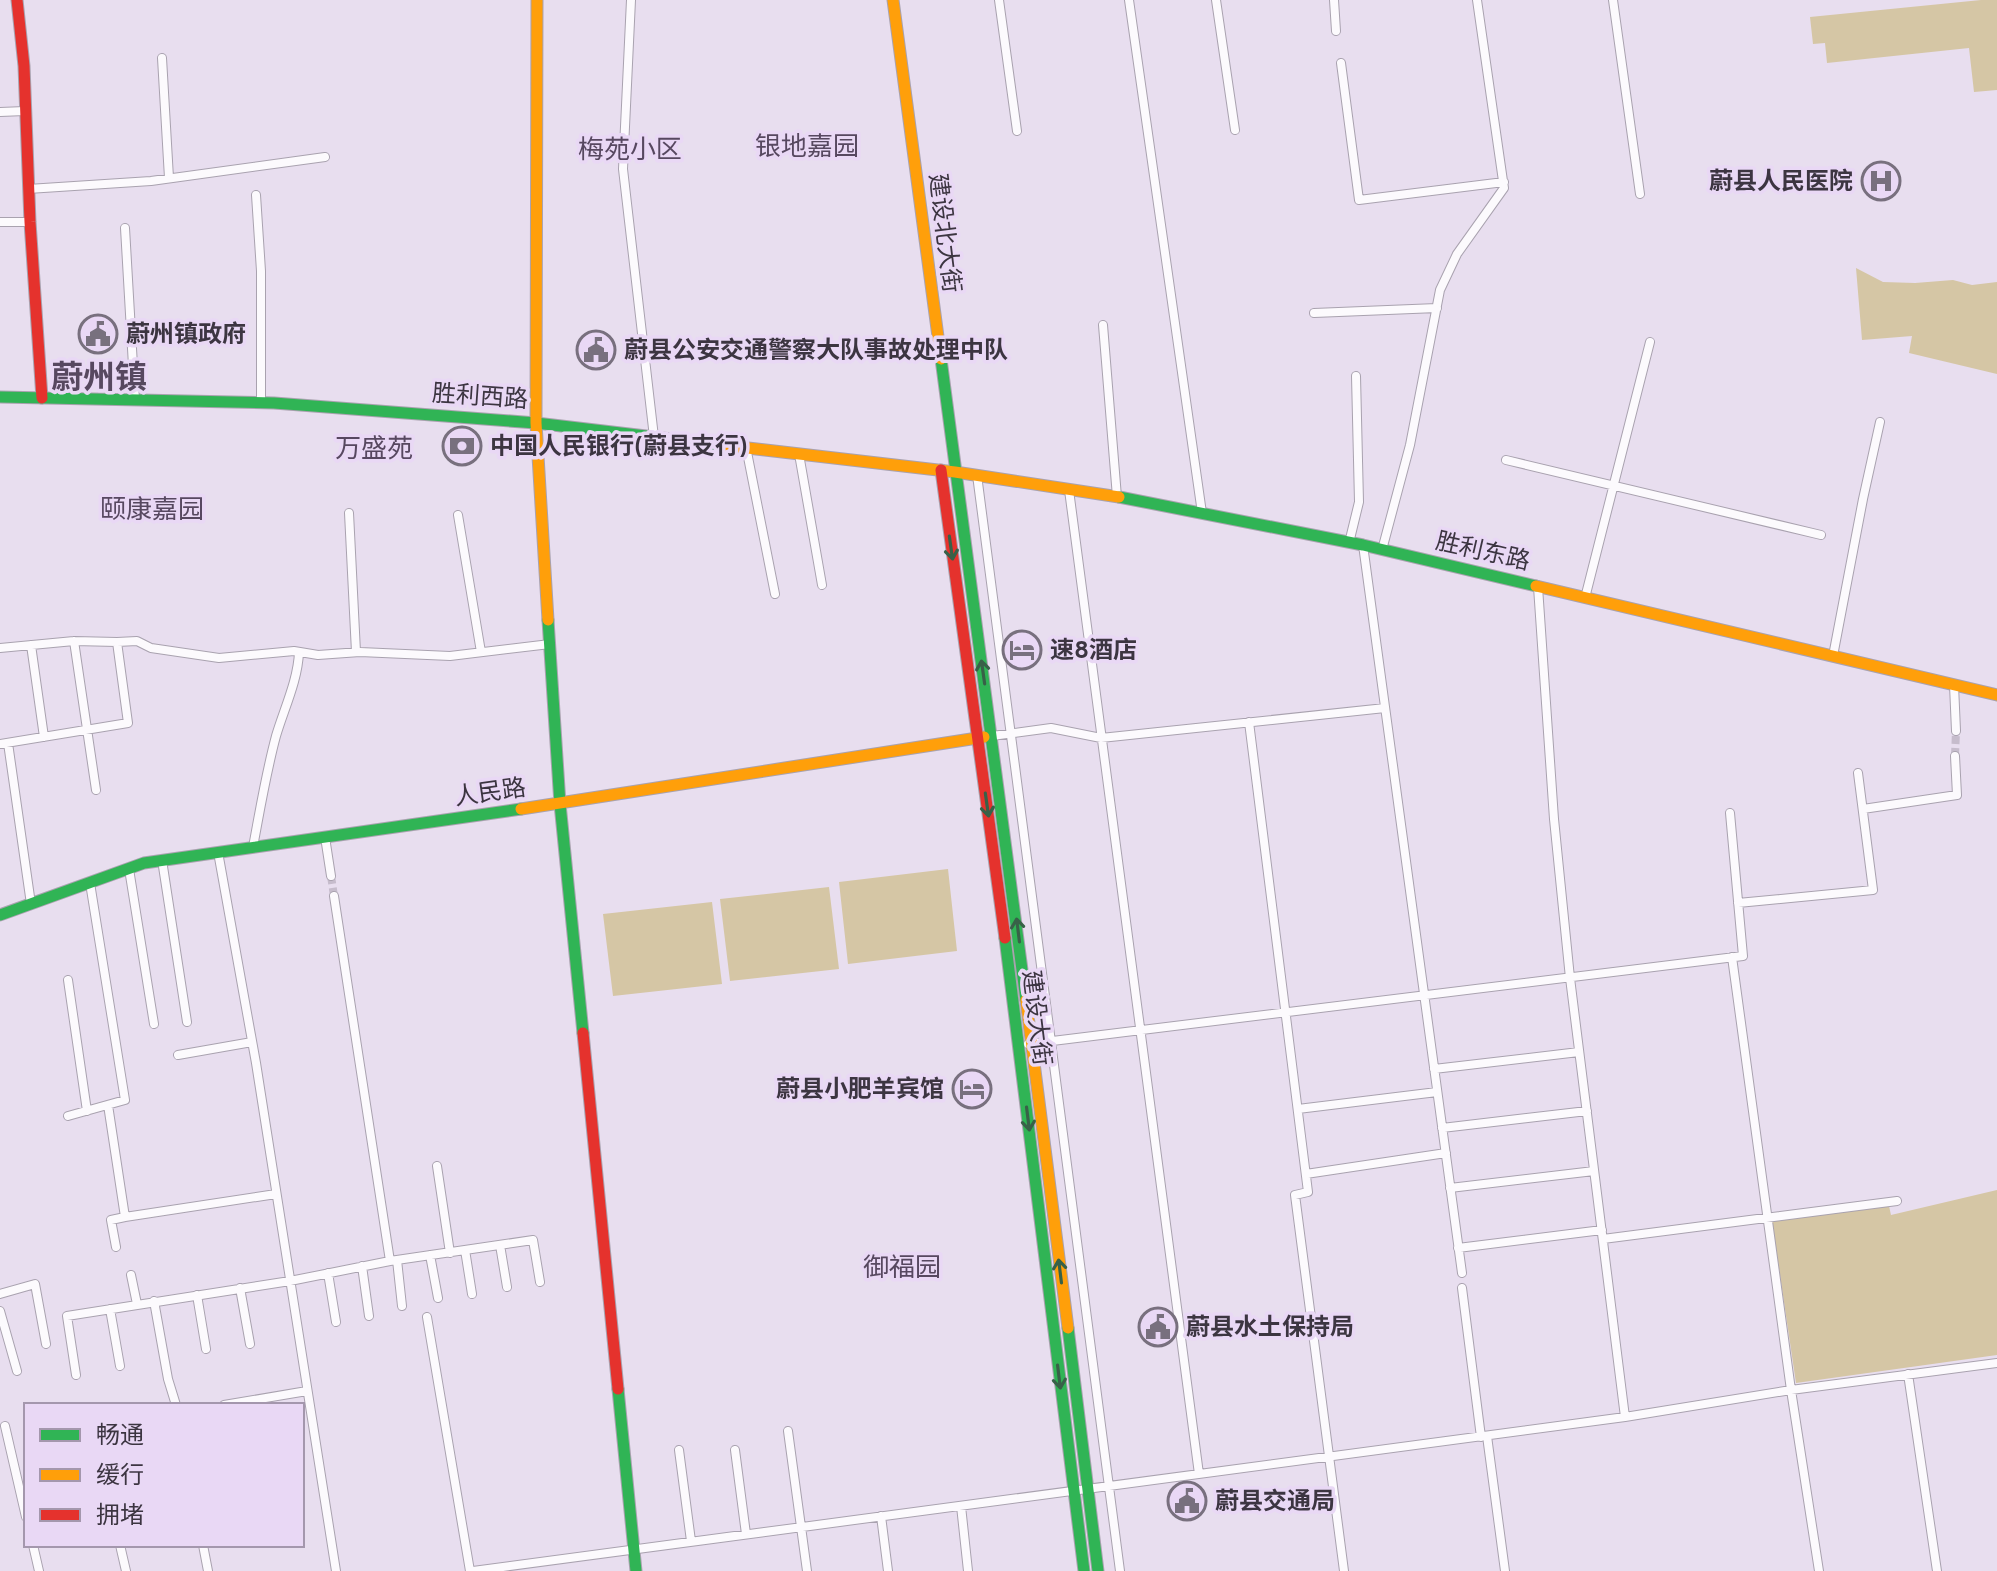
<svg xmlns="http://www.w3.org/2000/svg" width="1997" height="1571" font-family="Overpass,'Noto Sans SC',sans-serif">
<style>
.green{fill:#d5c6a5}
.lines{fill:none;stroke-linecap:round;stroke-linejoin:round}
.street-tunnel{stroke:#c6bccc;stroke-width:8;stroke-dasharray:8 4;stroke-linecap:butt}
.street-casing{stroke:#a9a2af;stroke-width:10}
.fast-casing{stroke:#a9a2af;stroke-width:13}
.slow-casing{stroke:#a9a2af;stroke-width:13}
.jam-casing{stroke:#a9a2af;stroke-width:13}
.street{stroke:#fcfafd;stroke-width:8}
.fast{stroke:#30b455;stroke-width:11}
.slow{stroke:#ff9f0a;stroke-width:11}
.jam{stroke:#e5322d;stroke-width:11}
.oneway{stroke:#386148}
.labels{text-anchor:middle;stroke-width:7;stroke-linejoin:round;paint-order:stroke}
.poi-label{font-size:24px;font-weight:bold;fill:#3c3541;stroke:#e9d8f5;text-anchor:start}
.street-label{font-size:24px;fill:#3c3541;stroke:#e9d8f5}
.neighbourhood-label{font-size:26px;fill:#574860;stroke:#e9d8f5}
.district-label{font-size:32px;font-weight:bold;fill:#574860;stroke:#e9d8f5}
</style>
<rect width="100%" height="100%" fill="#e8deef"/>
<path class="green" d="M1981 0H1997V90L1974 92 1969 48 1827 63 1825 43 1813 44 1810 17Z
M1856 268 1883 282 1915 283 1953 280 1972 285 1997 282V374L1909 353 1912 336 1862 340Z
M948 869 957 951 848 964 839 882Z
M829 887 839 969 730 981 720 899Z
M712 902 722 984 613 996 603 914Z
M1997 1190V1355L1796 1383 1772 1221 1889 1206 1891 1215Z"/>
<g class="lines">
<path class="street-tunnel" d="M1955 756 1956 731
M331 876 334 896"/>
<g class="street-casing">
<path id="street" d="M631 0 623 169 654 437
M999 0 1017 131
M1129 0 1202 513
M1216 0 1235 130
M1334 0 1336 31
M1613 0 1640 194
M162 58 169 178
M1341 63 1359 200 1504 182
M0 112 25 111
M28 189 151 181 325 157
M256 195 261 271V402
M0 222H30
M125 228 135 400
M1314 313 1437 308
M1103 325 1117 497
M746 447 775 594
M799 454 822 585
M1506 460 1821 535
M977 475 1120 1571
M1069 490 1199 1474
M349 513 356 652
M458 515 481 652
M1349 543 1359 502 1356 376
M1363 545 1462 1273
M1382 550 1410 445 1440 290 1457 254 1504 188 1477 0
M1538 587 1554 819 1570 978 1625 1417
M1585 598 1650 342
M74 641 96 790
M31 645 44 737
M0 648 74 641 117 642
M1833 656 1863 499 1880 422
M1954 685 1956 731
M1249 722 1308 1192 1295 1195 1344 1571
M992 736 1051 728 1101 738 1385 708
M8 743 31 904
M0 744 128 723 117 642 137 641 151 648 219 658 294 651 318 655 360 652 450 656 550 644
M1863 809 1957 795 1955 756
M325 837 331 876
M253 847C260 810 266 773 276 736 284 709 298 680 299 652
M218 852 256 1063 336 1571
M162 860 187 1022
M129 869 154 1024
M334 896 390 1261
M1738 903 1873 890 1858 773
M1732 957 1791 1390 1819 1571
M68 980 87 1111
M1028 1044 1743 956 1730 813
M178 1055 252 1042
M1434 1069 1579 1052
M108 1105 125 1217 111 1220 116 1247
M1298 1109 1437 1092
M68 1116 125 1100 90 883
M1442 1128 1587 1111
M437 1166 450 1253
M1306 1174 1446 1153
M1450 1188 1594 1171
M125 1217 276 1194
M1603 1239 1897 1201
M500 1245 507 1287
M1458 1248 1602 1230
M465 1250 472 1294
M430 1255 438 1298
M397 1260 402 1306
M362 1266 369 1316
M328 1273 336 1322
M131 1275 137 1304
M240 1288 250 1344
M1462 1288 1481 1437
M0 1294 35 1284 46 1344
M197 1295 206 1349
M154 1301 168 1379 176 1405
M110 1309 120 1366
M0 1311 17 1371
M427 1317 470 1571
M1908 1374 1937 1571
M76 1375 67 1316 290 1281 390 1261 533 1240 540 1282
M224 1405 307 1391
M5 1426 26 1517
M788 1431 807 1571
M1487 1436 1505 1571
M679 1450 691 1541
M735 1450 746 1534
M961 1506 968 1571
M881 1516 888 1571
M33 1545 39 1571
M120 1545 126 1571
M203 1545 208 1571
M473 1571 1625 1417 1791 1390 1997 1363"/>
</g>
<g class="fast-casing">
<path id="fast" d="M941 359 1026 1000
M0 397 274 403 536 423 722 445
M1119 497 1363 545 1536 586
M548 620 560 804 583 1033
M0 915 144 863 521 809
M1005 938 1084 1571
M1068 1328 1098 1571
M618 1389 636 1571"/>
</g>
<g class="slow-casing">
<path id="slow" d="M537 0 536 423 548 620
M893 0 941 359
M722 445 955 472 1119 497
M1536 586 1997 695
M521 809 984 737
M1026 1000 1068 1328"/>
</g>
<g class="jam-casing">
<path id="jam" d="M17 0 24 66 30 222 42 398
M941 470 1005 938
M583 1033 618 1389"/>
</g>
<use href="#street" class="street"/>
<use href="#fast" class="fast"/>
<use href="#slow" class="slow"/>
<use href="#jam" class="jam"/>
</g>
<defs><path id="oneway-shaft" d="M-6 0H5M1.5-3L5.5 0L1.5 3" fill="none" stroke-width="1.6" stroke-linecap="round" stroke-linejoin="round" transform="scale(2)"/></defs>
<g class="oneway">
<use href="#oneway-shaft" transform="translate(951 548) rotate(82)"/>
<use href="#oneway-shaft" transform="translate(983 672) rotate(-98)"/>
<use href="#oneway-shaft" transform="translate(987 805) rotate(82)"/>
<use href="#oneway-shaft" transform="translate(1018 930) rotate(-97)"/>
<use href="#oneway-shaft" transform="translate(1028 1119) rotate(83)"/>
<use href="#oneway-shaft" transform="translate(1060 1271) rotate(-97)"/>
<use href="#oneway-shaft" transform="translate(1059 1377) rotate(83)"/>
</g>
<defs>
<g id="hospital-ring" transform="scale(2)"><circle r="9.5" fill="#e9d8f5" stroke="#78707e" stroke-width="1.5"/><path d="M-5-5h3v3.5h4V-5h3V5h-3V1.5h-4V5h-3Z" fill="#78707e"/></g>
<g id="civic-ring" transform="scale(2)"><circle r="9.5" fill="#e9d8f5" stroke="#78707e" stroke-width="1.5"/><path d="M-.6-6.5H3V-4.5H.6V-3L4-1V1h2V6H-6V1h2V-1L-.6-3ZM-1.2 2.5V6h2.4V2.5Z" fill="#78707e"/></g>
<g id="bank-ring" transform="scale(2)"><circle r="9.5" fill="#e9d8f5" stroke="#78707e" stroke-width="1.5"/><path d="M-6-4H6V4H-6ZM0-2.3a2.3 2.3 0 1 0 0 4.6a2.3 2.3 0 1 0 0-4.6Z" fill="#78707e"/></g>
<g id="hotel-ring" transform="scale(2)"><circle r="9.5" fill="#e9d8f5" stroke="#78707e" stroke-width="1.5"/><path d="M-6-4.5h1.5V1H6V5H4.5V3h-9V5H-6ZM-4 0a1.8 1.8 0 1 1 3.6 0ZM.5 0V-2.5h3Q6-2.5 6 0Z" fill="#78707e"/></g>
</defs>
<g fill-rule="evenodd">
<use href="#hospital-ring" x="1881" y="181"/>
<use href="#civic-ring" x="98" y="334"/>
<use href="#civic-ring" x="596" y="350"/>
<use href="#bank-ring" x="462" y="446"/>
<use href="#hotel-ring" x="1022" y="650"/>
<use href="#hotel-ring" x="972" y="1089"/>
<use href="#civic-ring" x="1158" y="1327"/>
<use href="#civic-ring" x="1187" y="1501"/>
</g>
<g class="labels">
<g class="poi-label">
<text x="1853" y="189" text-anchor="end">蔚县人民医院</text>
<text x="126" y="342">蔚州镇政府</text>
<text x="624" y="358">蔚县公安交通警察大队事故处理中队</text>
<text x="490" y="454">中国人民银行(蔚县支行)</text>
<text x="1050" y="658">速8酒店</text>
<text x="944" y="1097" text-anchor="end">蔚县小肥羊宾馆</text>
<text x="1186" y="1335">蔚县水土保持局</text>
<text x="1215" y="1509">蔚县交通局</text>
</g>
<g class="street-label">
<text transform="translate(945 233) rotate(83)" y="8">建设北大街</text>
<text transform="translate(480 396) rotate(4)" y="8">胜利西路</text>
<text transform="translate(1483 551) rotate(13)" y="8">胜利东路</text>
<text transform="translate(490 792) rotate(-8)" y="8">人民路</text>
<text transform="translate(1037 1018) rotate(83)" y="8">建设大街</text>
</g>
<g class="neighbourhood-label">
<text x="807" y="155">银地嘉园</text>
<text x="630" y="158">梅苑小区</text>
<text x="374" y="457">万盛苑</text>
<text x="152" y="518">颐康嘉园</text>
<text x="902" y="1276">御福园</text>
</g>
<g class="district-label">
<text x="99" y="388">蔚州镇</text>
</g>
</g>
<rect x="24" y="1403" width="280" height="144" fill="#e9d8f5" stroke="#a497ad" stroke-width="2"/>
<rect x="40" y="1429" width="40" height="12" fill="#30b455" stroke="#a497ad" stroke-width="2"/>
<text x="96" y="1443" font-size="24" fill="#3c3541">畅通</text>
<rect x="40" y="1469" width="40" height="12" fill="#ff9f0a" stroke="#a497ad" stroke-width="2"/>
<text x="96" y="1483" font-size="24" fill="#3c3541">缓行</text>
<rect x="40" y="1509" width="40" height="12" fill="#e5322d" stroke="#a497ad" stroke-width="2"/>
<text x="96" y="1523" font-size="24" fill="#3c3541">拥堵</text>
</svg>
